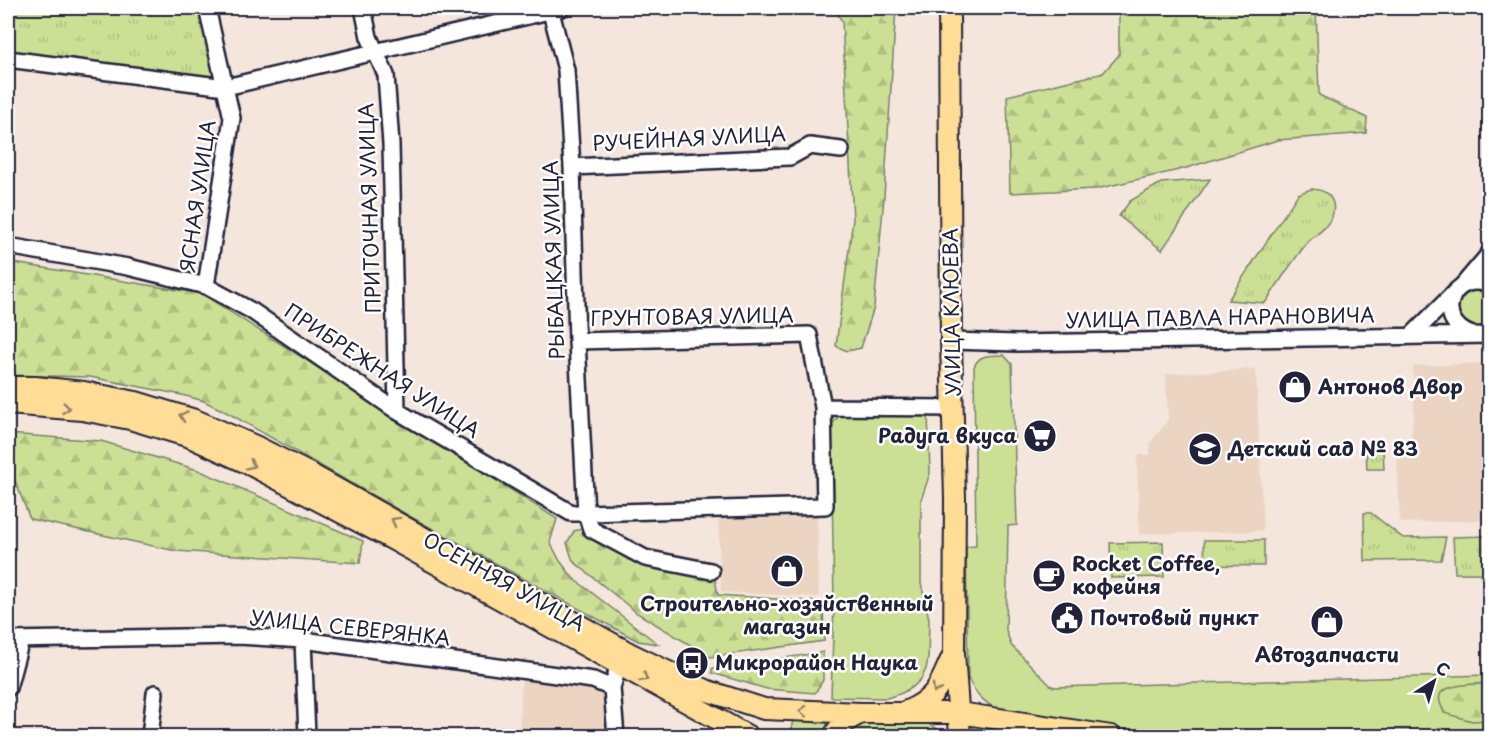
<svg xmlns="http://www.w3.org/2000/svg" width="1497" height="744" font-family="'Playpen Sans',sans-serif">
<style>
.built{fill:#ecd4c3}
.grass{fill:#cce095;stroke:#778168;stroke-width:1.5}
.forest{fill:url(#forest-firs);stroke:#778168;stroke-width:1.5}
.park{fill:url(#park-tufts);stroke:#778168;stroke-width:1.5}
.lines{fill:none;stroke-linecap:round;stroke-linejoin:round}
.minor-casing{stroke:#22223b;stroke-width:20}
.major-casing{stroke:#22223b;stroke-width:24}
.minor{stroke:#fff;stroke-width:15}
.major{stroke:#ffdd96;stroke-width:20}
.oneway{stroke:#908068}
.labels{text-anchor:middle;stroke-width:5;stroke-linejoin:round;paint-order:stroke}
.street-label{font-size:20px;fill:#22223b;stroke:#fff}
.poi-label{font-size:20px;font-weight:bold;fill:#22223b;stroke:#fff;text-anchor:start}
</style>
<defs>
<pattern id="forest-firs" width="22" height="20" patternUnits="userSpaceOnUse" patternTransform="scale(1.5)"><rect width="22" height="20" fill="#cce095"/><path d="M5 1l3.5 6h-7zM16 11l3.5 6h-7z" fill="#afc081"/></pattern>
<pattern id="park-tufts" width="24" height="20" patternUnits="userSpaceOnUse" patternTransform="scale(1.5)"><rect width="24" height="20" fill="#cce095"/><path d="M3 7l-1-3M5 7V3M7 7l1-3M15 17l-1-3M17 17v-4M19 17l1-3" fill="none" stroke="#afc081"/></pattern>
</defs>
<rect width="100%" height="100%" fill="#f4e6dc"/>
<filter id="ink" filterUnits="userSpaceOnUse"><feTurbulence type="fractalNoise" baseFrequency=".0167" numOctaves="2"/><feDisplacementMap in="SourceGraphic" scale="12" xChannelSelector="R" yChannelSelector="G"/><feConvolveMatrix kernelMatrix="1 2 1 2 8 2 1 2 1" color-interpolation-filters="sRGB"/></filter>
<g filter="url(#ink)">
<path class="built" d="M1489 363V520L1400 523 1397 454H1409L1414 412 1413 366Z
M1256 369 1263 531 1139 534 1137 455H1150V443L1168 420 1166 374Z
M817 514 819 597 721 592 718 515Z
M522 674 606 689 611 736H519Z"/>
<path class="grass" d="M1477 288 1489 292V325L1483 329 1470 328 1457 315C1457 298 1461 292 1477 288Z
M1004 355 1012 364 1017 525 1008 526 1006 630 1011 645 1050 685 1054 687 1489 675V729L1324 734 1141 732 1104 729 999 711C984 702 975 694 968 678L966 547 976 546 974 367C979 353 991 356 1004 355Z
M842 411 928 414 930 473 921 500V583L929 619 928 659 926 669 921 679 914 686 902 693 887 698 831 697 834 603 831 426Z
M793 721H833L826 736H789Z
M859 722 926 723 938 729 944 736H842Z
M973 724 1035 734 1038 736H973Z"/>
<path class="forest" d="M834 8H896L884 197 874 307 861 348 847 351 836 346 853 219 842 21Z
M1119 8H1316L1319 95 1367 118 1366 133 1278 140 1183 169 1096 189 1010 193 1007 96 1103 73 1119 55Z
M8 262 202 294 557 519 550 542 560 561 573 578 658 644 638 641 413 518 228 413 204 401 182 395 90 377 8 375Z
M8 434 101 441 198 470 363 541 360 563 176 551 30 519 14 478H8Z
M582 529 646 565 715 579 718 595 823 602 824 641 710 657 637 613 573 561 567 543 574 531Z
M823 652V680L815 693 767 689 712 673V669L717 666 745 664Z
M1489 683V720L1472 721 1444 713C1442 707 1437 699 1441 693 1447 684 1478 684 1489 683Z"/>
<path class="park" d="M8 8H202L221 82 8 54Z
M1210 179 1162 250 1119 216 1130 201 1161 183Z
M1311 189C1335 190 1340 210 1325 227 1320 233 1313 237 1308 242 1292 261 1279 283 1265 303L1228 300 1298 194Z
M1366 450H1383L1384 469H1367Z
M1364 513H1371L1403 538 1446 537 1441 560 1365 561Z
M1489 536V578L1481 579 1480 573H1455L1453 537Z
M1204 540H1264V566L1205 565Z
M1163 542 1164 577 1111 578 1110 543Z"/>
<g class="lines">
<g class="minor-casing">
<path id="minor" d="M363 8 369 37 386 75 391 144 397 411
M550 8 566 70 572 167 577 341 586 513 825 506 823 407 809 335 577 341
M8 59 226 87 562 8
M572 167 790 157 810 146 841 150
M8 246 128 267 206 286 252 311 397 411 571 513H586L591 529 645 558 711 571
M206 286 232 118 207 8
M1462 286 1490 253
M1412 335 1452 295
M1472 335C1431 320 1453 269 1490 285
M951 341 1017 343 1490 335
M823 407 954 408
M8 640 239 636 303 640 593 680 612 688
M303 640 307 736
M8 688 21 640
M150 736 155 693
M616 736 612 688 619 664"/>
</g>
<g class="major-casing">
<path id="major" d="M949 8 951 341 955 499 954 653 960 736
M8 387H35L84 392 136 402 195 420 255 446 312 475 629 653 708 691 764 709 861 713H959L1111 736
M8 404 82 410 130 419 190 437 247 463 390 538 748 736
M907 711C939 698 940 682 954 653
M834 736C840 724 849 719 861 713"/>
</g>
<use href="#minor" class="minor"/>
<use href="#major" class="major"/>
</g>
<defs><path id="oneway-chevron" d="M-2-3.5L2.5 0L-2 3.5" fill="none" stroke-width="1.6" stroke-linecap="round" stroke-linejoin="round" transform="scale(1.5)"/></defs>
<g class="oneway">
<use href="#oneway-chevron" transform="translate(66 408) rotate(6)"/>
<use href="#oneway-chevron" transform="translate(183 416) rotate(-162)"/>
<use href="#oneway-chevron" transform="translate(251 465) rotate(26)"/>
<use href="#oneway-chevron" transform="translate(395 521) rotate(-151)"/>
<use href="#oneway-chevron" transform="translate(644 678) rotate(30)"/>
<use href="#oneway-chevron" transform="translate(936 689) rotate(121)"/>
<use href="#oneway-chevron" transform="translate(803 711) rotate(-178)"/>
</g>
</g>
<defs>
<g id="shop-disc" transform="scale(1.725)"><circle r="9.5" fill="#22223b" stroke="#fff"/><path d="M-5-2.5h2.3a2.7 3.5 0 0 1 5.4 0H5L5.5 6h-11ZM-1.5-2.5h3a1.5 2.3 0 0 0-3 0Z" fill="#fff"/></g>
<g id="supermarket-disc" transform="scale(1.725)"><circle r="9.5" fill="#22223b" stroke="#fff"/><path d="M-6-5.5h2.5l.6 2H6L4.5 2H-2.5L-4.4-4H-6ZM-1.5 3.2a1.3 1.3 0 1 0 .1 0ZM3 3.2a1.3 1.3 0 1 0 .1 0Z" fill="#fff"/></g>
<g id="school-disc" transform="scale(1.725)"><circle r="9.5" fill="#22223b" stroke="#fff"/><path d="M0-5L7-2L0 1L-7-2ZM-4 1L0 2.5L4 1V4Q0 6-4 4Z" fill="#fff"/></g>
<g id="cafe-disc" transform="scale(1.725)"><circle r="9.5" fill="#22223b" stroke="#fff"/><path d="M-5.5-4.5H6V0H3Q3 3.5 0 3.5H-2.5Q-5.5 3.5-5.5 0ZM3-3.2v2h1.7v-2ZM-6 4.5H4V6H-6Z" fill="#fff"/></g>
<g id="civic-disc" transform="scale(1.725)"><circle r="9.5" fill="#22223b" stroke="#fff"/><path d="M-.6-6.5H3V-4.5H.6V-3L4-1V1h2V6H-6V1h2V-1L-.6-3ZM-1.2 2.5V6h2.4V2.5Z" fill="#fff"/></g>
<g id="bus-disc" transform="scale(1.725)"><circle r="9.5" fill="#22223b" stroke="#fff"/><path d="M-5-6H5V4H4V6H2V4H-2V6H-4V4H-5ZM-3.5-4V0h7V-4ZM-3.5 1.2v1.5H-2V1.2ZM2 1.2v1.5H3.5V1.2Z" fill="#fff"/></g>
</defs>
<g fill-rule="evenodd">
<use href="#shop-disc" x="1295" y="387"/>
<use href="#supermarket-disc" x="1040" y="436"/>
<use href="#school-disc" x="1205" y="449"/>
<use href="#shop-disc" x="787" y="571"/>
<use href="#cafe-disc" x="1049" y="576"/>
<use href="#civic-disc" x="1067" y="618"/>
<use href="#shop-disc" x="1327" y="622"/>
<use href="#bus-disc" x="692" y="663"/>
</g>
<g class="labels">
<g class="street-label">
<text transform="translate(689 139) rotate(-3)" y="7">РУЧЕЙНАЯ УЛИЦА</text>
<text transform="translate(198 196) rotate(-82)" y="7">ЯСНАЯ УЛИЦА</text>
<text transform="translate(370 208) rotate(-92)" y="7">ПРИТОЧНАЯ УЛИЦА</text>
<text transform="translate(554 260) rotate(-92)" y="7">РЫБАЦКАЯ УЛИЦА</text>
<text transform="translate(952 312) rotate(-91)" y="7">УЛИЦА КЛЮЕВА</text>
<text transform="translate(692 317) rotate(-1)" y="7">ГРУНТОВАЯ УЛИЦА</text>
<text transform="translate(1220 318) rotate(-1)" y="7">УЛИЦА ПАВЛА НАРАНОВИЧА</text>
<text transform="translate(382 371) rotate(33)" y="7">ПРИБРЕЖНАЯ УЛИЦА</text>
<text transform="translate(504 582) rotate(29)" y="7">ОСЕННЯЯ УЛИЦА</text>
<text transform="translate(350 628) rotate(6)" y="7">УЛИЦА СЕВЕРЯНКА</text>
</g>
<g class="poi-label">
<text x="1318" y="394">Антонов Двор</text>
<text x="1017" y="443" text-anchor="end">Радуга вкуса</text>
<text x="1228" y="456">Детский сад № 83</text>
<text x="1072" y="571">Rocket Coffee,<tspan x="1072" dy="23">кофейня</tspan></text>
<text x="787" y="611" text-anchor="middle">Строительно-хозяйственный<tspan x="787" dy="23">магазин</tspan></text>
<text x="1090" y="625">Почтовый пункт</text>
<text x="1327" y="662" text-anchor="middle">Автозапчасти</text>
<text x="715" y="670">Микрорайон Наука</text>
</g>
</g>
<rect width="1497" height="744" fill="none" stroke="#fff" stroke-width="30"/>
<rect x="15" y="15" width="1467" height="714" fill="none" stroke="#22223b" stroke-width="2" filter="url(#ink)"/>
<g transform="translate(1434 681) rotate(37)" stroke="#ffffff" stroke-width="4.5" paint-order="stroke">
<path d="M0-4.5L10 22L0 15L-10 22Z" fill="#22223b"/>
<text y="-9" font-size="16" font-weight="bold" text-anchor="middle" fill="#22223b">С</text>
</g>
</svg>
